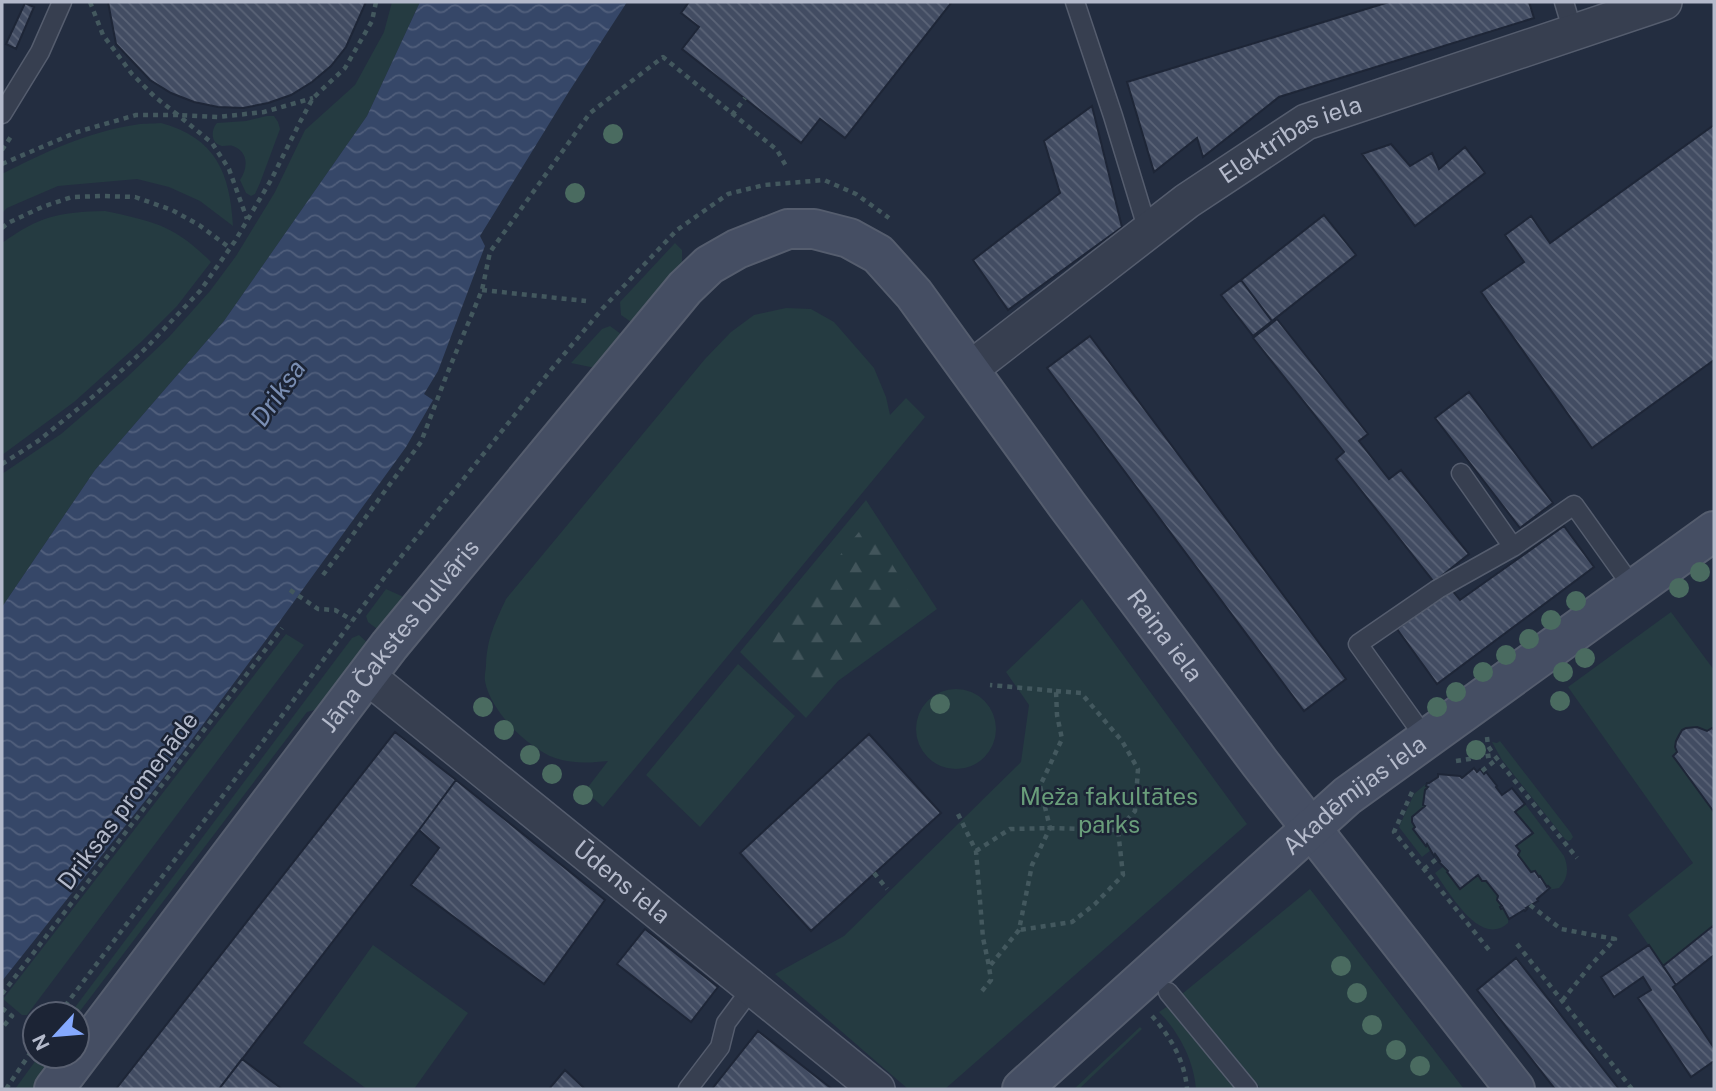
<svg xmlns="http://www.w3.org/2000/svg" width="1716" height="1091" font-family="'Public Sans',sans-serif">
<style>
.green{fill:#253b41}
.forest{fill:url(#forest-firs)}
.water{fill:url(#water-waves)}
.building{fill:url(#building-back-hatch);stroke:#1e2637;stroke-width:2}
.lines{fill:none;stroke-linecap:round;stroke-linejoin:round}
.lane-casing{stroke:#555d6e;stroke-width:21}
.street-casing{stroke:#555d6e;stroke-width:38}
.secondary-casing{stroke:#555d6e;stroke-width:42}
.path{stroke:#43585e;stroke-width:4.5;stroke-dasharray:5 5;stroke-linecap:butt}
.lane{stroke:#373f50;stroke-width:18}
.street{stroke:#373f50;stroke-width:35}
.secondary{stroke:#454e63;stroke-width:38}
.tree{fill:#4a6b60}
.labels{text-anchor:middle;stroke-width:5;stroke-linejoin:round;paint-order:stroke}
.street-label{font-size:24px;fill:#b4bacb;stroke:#1c2435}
.park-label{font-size:24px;fill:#699d7a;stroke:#1c2435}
.water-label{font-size:26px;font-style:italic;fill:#7a8eb3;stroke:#1c2435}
</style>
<defs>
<pattern id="forest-firs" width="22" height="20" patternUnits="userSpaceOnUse" patternTransform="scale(1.75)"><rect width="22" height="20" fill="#253b41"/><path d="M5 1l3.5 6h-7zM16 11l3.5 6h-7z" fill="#42555b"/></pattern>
<pattern id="water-waves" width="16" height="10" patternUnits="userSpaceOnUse" patternTransform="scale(1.75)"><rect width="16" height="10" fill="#364768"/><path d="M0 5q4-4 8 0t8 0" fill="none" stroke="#515f7c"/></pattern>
<pattern id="building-back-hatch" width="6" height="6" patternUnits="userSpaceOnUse" patternTransform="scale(1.75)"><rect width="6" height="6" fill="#424c62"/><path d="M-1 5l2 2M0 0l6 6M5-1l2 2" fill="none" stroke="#5b6477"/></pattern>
</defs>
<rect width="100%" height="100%" fill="#232d40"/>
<path class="green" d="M392 2H420L367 116 224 321 95 470 2 607V474L61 434 125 379 169 337 210 291 236 256 275 192 305 130 355 85 384 32Z
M267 116H274L278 122 280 129 260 183 255 194 251 196 246 193 240 180C248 168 249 152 233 146 230 145 226 146 222 146 210 144 211 129 217 123L246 121Z
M161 123C216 138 230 173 233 226L200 201 169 187 137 179 58 186 7 208 2 213V174C43 153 88 132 134 125 142 123 152 124 161 123Z
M105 211C155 222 174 225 211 262L177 306 141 342 74 402 2 455V243C40 216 59 212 105 211Z
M675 243 682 250V267L634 324 621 315 620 302Z
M786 308 811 309 834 322 874 368 886 397 890 415 906 398 925 417 603 807 585 791 608 761C590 763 574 764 555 758 528 748 490 711 485 681 484 676 486 670 486 665 487 638 495 623 506 599L705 359 731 332 754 315Z
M610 326 625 337 600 369 571 363 602 329Z
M866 500 937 609 838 681 806 718 740 652Z
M386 589 408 599 381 632 368 622 366 616Z
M1082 599 1247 824 945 1089H908L775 974 844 936 1021 762 1029 705 1006 672Z
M1671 612 1714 670V727L1707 731C1689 724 1671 729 1677 752L1673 756 1714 812V925L1663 966 1628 915 1693 863 1568 687Z
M286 634 304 645 27 1015H22L3 999Z
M359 635 370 645 322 708 307 712 77 1015V1014H70L352 638Z
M738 664 795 716 700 827 646 775Z
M916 729a40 40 0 1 1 80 0a40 40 0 1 1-80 0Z
M1500 741 1571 833 1573 837 1571 840 1568 841 1565 839 1502 760 1492 742 1497 743Z
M1427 783 1426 786 1428 787 1425 790 1423 804 1425 806 1412 816V822L1415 827 1413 829 1431 850 1422 857 1399 827 1414 794Z
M1525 804 1564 856C1569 868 1568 879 1559 888L1548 890 1549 888 1547 887 1541 876 1539 877 1535 872H1531L1518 855 1519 851 1516 846 1533 833 1515 812Z
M1444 866 1460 889 1478 875 1482 880 1486 881 1498 896 1497 900 1502 906 1500 908 1501 909 1503 908 1509 916 1508 923C1480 948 1450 893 1435 873Z
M1310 889 1464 1089H1261L1182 994Z
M373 945 468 1013 414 1089H367L303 1043Z
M1168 1006 1238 1089H1196C1194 1061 1179 1032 1159 1012Z
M1140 1027 1142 1029 1079 1089H1074Z
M39 1056H54L55 1065 36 1089H15Z"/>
<path class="forest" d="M867 522 914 601 821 690 766 646Z"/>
<path class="water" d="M420 2H627L568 93 480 236 485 246 438 371 424 394 433 400 406 447 277 625 164 777 2 981V607L95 470 224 321 367 116Z"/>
<path class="building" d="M108 2H366L346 47 331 66 312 82 291 95 268 103 243 108 218 107 194 102 171 93 150 80 116 44Z
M689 2H949L951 3 845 138 820 119 801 143 682 49 699 27 681 13Z
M1389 2H1529L1534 18 1279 97 1203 157 1197 138 1154 172 1127 82Z
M25 3 34 7 16 49 6 44Z
M1092 106 1122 227 1008 310 973 260 1060 193 1044 141Z
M1714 125V360L1592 448 1481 292 1524 262 1505 235 1531 216 1550 243Z
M1391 144 1410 166 1432 153 1439 169 1465 147 1485 173 1415 226 1362 154Z
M1324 215 1356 255 1272 321 1241 280Z
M1241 280 1272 321 1253 336 1221 295Z
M1277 319 1368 434 1359 441 1389 479 1401 470 1469 554 1434 582 1336 459 1344 452 1253 338Z
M1090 336 1346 679 1304 711 1047 368Z
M1469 392 1553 503 1520 528 1435 418Z
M1564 526 1594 567 1437 684 1397 629 1451 589 1460 600Z
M1697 727 1707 731 1712 728 1714 730V812L1673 756 1677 752 1675 747 1676 741 1682 730 1686 728Z
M395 732 456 780 419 830 219 1089H116Z
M869 734 941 813 811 931 740 853Z
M1474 768 1477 772 1480 769 1484 774 1486 772 1497 786 1496 787 1502 795 1512 788 1525 804 1515 812 1533 833 1516 846 1520 851 1518 855 1531 872 1535 871 1539 877 1540 876 1547 887 1548 886 1550 888 1537 899 1538 901 1526 908 1527 909 1525 911 1524 910 1509 919 1503 908 1501 909 1500 907 1502 906 1497 900 1498 896 1486 881H1482L1478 875 1460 889 1447 872 1448 871 1439 862 1440 861 1438 858 1435 854 1434 856 1427 844 1426 846 1413 829 1415 827 1412 822V817L1425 806 1423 805 1425 790 1428 787 1426 786 1427 783H1429L1438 777V774L1460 776 1462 778Z
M456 780 605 900 544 984 411 885 439 848 419 830Z
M1714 925V955L1676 985 1663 966Z
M645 929 718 987 691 1022 617 964Z
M1649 945 1676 985 1673 987 1714 1048V1061L1691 1077 1638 998 1651 990 1643 977 1614 997 1601 977Z
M1516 958 1619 1089H1555L1477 990Z
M758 1031 832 1089H712Z
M242 1059 282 1089H219Z
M565 1070 585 1089H549Z"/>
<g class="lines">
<g class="lane-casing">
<path id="lane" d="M1075 2 1113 116 1148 231
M1564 2 1573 32
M2 114 40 52 62 2
M1461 473 1513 547 1574 505 1634 589
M1426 739 1358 644 1438 589 1513 547
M1168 992 1248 1089
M688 1089 720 1047 726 1023 752 988"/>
</g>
<g class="street-casing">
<g id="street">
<path id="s1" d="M969 370 1187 201 1306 122 1664 2"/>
<path id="s2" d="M366 675 877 1089"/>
</g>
</g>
<g class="secondary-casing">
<g id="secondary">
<path id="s3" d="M54 1089 389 646 685 288 709 265 737 249 788 229H814L849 238 878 254 914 294 1067 505 1260 763 1515 1089"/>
<path id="s4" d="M1022 1089 1347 796 1714 531"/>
</g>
</g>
<path class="path" d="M90 2 103 35 132 74 155 97 178 115 218 117 264 112 313 98
M732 115 745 98
M2 150 12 135
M2 164 77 132 136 115H178L212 143 229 169 247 219
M2 228 8 223 42 207 72 197 102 196 135 197 172 210 199 225 230 248
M482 290 586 301
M2 464 38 441 95 395 146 348 200 291 235 241 271 180 300 122 313 98 345 68 372 21 376 2
M323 575 421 442 447 374 482 290 490 252 590 113 663 57 777 150 786 166
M290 590 318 609 335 610 352 620
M1056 691 1081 693 1122 741 1138 769 1135 811 1118 830
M1487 737 1488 746 1494 755
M1456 761 1494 755 1577 858
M1482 771 1497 759
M1412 792 1394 832 1489 950
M958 814 976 851 983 938 989 966
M976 851 1010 829 1050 828 1118 830 1123 875 1095 904 1072 922 1019 930
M1424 869 1438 858
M874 873 887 889
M1530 905 1561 929 1615 939 1590 966 1562 1001
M1517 944 1632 1089
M982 991 991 980 989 967 1019 930 1032 865 1050 828 1040 786 1062 739 1057 715 1056 691 990 685
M2 994 282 628
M2 1010 3 1009 12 1016 2 1028
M59 1014 213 809 384 578 550 371 603 308 677 230 728 194 764 185 824 180 856 194 889 218
M1152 1016C1170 1036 1185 1061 1187 1089
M6 1089 35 1046"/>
<use href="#lane" class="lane"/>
<use href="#street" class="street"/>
<use href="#secondary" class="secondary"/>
</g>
<g class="tree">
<circle cx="613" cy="134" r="10"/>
<circle cx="575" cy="193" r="10"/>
<circle cx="1700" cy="572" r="10"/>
<circle cx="1679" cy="588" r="10"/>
<circle cx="1576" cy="601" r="10"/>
<circle cx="1551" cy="620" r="10"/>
<circle cx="1529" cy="639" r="10"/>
<circle cx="1506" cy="655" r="10"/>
<circle cx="1585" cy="658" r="10"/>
<circle cx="1483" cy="672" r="10"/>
<circle cx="1563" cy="672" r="10"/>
<circle cx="1456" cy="692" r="10"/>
<circle cx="1560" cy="701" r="10"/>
<circle cx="940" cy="704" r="10"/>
<circle cx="483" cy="707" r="10"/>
<circle cx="1437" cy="707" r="10"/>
<circle cx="504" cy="730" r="10"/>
<circle cx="1476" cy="750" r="10"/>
<circle cx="530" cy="755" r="10"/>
<circle cx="552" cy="774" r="10"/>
<circle cx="583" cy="795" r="10"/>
<circle cx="1341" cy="966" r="10"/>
<circle cx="1357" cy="993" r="10"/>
<circle cx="1372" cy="1025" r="10"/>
<circle cx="1396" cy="1050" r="10"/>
<circle cx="1420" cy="1066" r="10"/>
</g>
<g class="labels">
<g class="street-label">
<text dy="8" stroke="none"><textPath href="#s1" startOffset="397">Elektrības iela</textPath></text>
<text dy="8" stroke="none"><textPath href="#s3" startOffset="570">Jāņa Čakstes bulvāris</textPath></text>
<text dy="8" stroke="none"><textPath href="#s3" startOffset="1713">Raiņa iela</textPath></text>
<text dy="8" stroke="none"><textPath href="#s4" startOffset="444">Akadēmijas iela</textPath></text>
<text transform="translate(128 801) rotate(-53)" y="8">Driksas promenāde</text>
<text dy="8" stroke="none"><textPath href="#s2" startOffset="329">Ūdens iela</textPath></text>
</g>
<g class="park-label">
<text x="1109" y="805">Meža fakultātes<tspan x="1109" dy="28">parks</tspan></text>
</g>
<g class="water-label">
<text transform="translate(278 393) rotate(-55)" y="9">Driksa</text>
</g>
</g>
<rect width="1716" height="1091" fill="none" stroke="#b4bacb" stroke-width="7"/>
<g transform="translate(56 1035) rotate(244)"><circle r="33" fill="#1c2435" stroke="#596071" stroke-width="2"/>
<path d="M0-5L12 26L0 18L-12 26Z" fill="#85a9fe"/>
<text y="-10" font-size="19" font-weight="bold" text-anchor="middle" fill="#b4bacb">N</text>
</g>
</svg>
